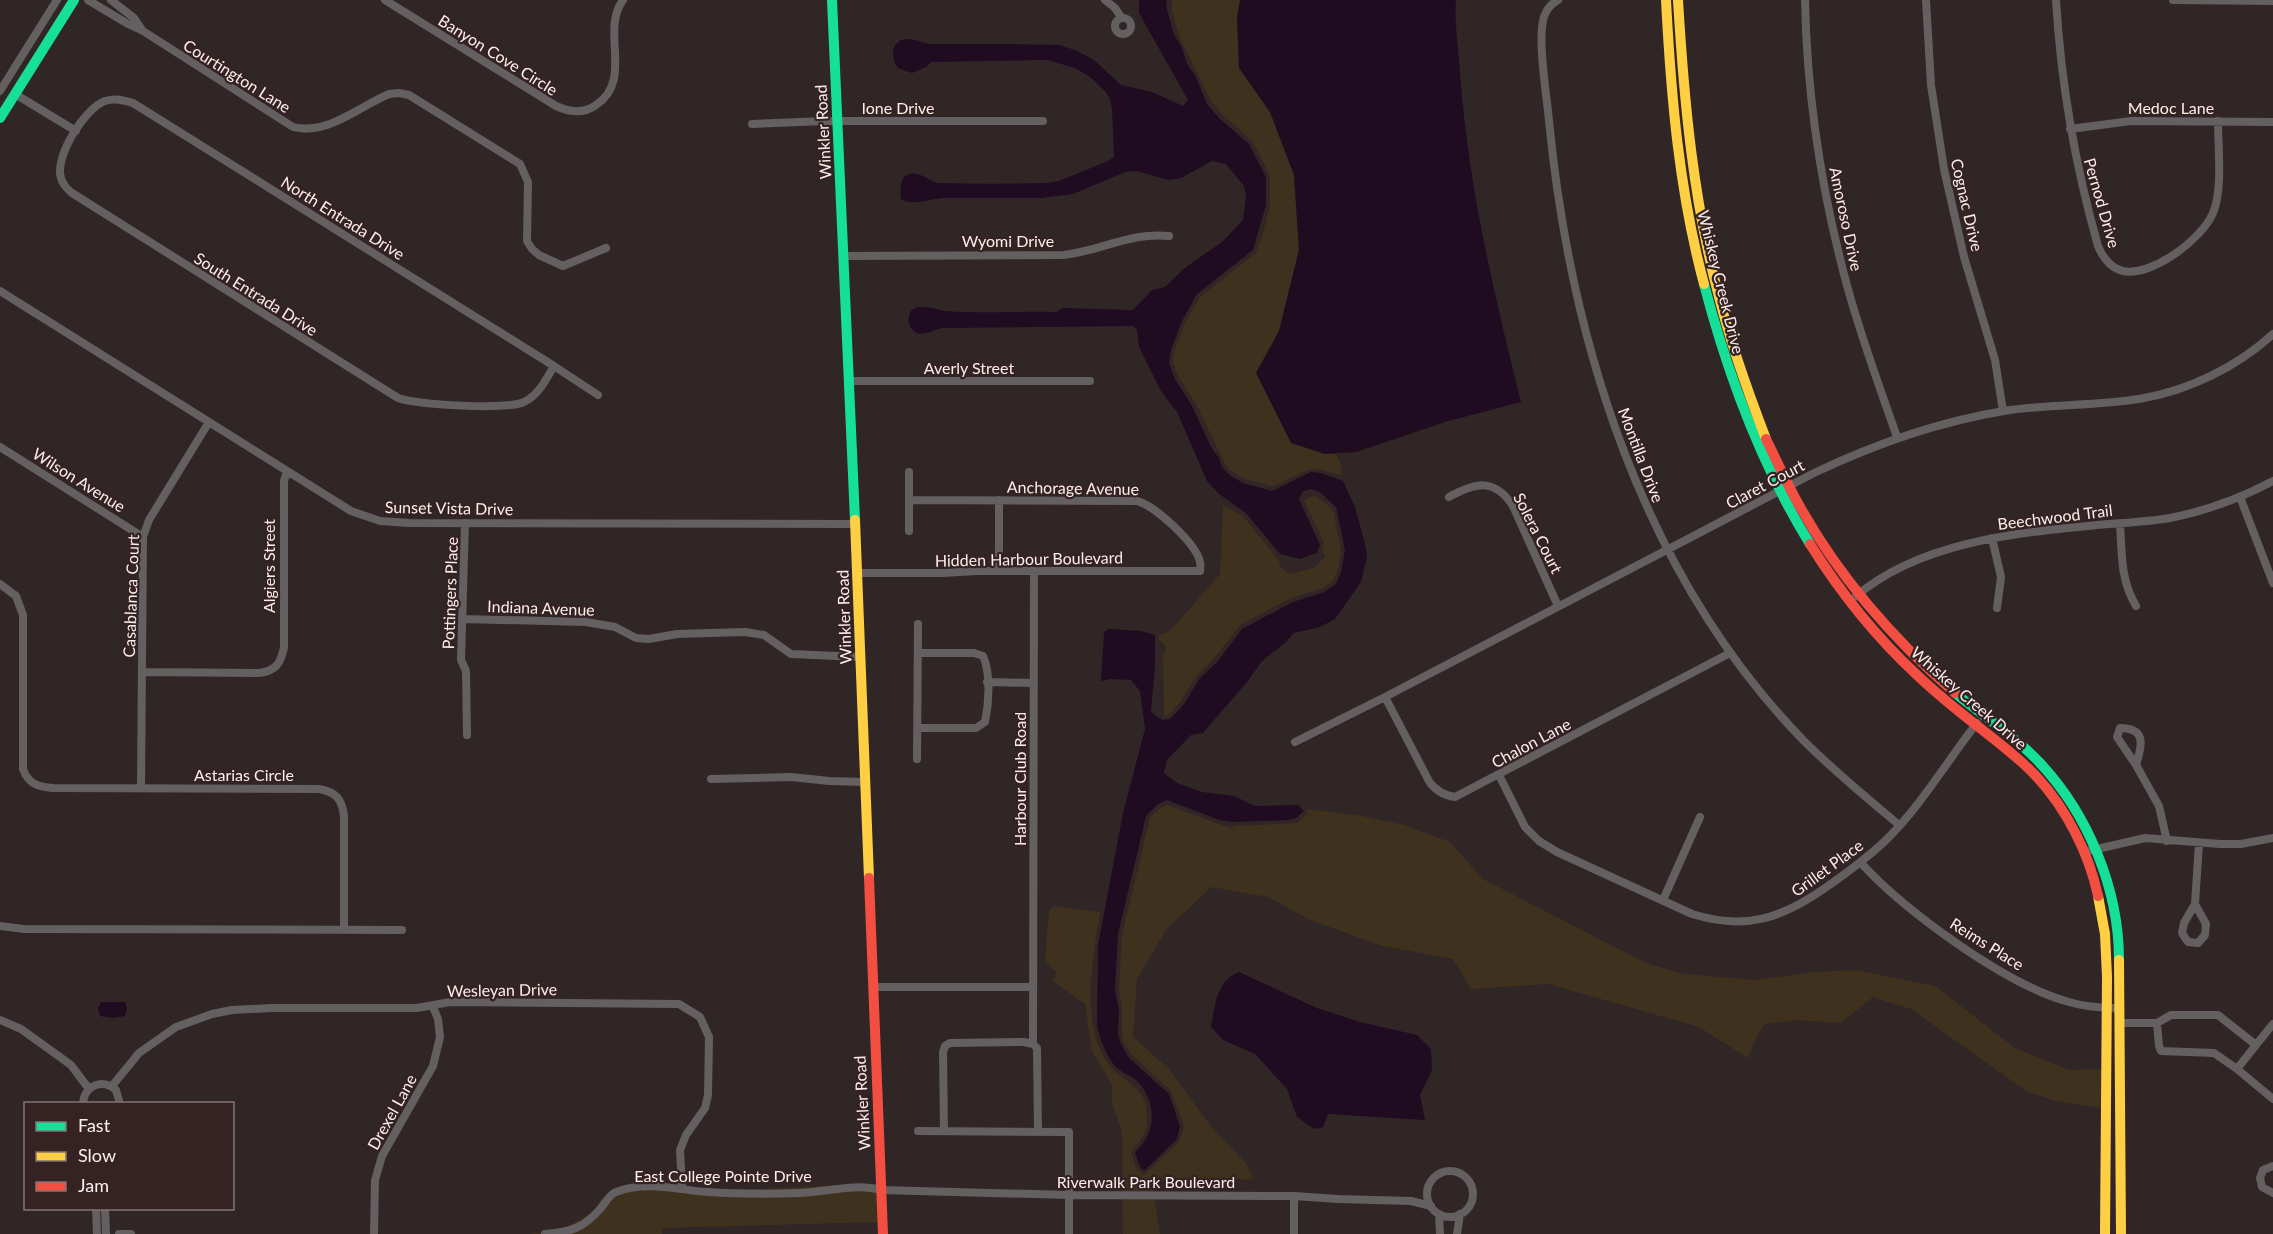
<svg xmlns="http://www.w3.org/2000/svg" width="2273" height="1234" font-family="Lato,sans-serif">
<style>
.green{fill:#3e311e}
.water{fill:#1f0c21}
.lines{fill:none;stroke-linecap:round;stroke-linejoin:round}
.street{stroke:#645f60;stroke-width:8}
.fast{stroke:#16e098;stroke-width:10}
.slow{stroke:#ffcf43;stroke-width:10}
.jam{stroke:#f24e42;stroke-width:10}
.labels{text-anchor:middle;stroke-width:4.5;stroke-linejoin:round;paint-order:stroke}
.street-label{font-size:16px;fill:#fceeee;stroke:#352222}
</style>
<rect width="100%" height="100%" fill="#312626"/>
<path class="green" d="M1172 0H1240L1237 17 1239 68 1270 112 1294 175 1299 250 1279 331 1256 373 1325 454 1335 453 1341 464V476C1303 461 1306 474 1272 486L1245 479 1234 473 1225 464 1196 404 1178 376 1173 362 1174 352 1185 323 1200 297 1256 253 1264 230 1270 205V176L1253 142 1222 114 1211 101 1179 36 1172 11Z
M1315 495 1333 510 1341 550 1338 570 1333 581 1323 588 1291 598 1240 625 1215 657 1197 675 1181 701 1169 715 1164 716 1163 658 1166 647 1159 639V635L1170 631 1220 574 1223 505 1243 516 1278 559 1281 567 1289 574 1314 568 1325 557 1322 550 1324 543 1304 500Z
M1167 805 1233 829V826L1297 823 1307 814V809L1362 816 1404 825 1450 842 1483 879 1646 963 1684 974 1755 980 1814 972 1856 970 1935 986 2015 1048 2069 1070 2102 1069V1108L2055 1101 2026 1091 1911 1009 1873 997 1841 1023 1794 1020 1765 1024 1756 1038 1748 1058 1699 1027 1548 984 1471 989 1453 959 1382 946 1308 919 1268 897 1211 887 1166 930 1137 979 1133 1037 1169 1069 1212 1128 1246 1163 1253 1179 1152 1182 1160 1234H1123L1122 1132 1112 1103V1084L1092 1052 1085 1004 1053 981 1056 972 1045 960 1049 910 1054 906 1099 912 1101 909C1094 943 1085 1005 1096 1038 1099 1049 1108 1066 1117 1073 1135 1088 1146 1090 1147 1116 1147 1121 1148 1125 1146 1130 1143 1139 1135 1145 1131 1153L1136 1168 1144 1175 1179 1142 1184 1126 1171 1091 1132 1055 1123 1041 1122 1034V1009L1119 990 1122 935 1150 818 1160 808Z
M876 1184 878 1222 663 1228 662 1234H529L563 1229 591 1213 619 1190 643 1186 712 1191Z"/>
<path class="water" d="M1139 0H1167L1166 6 1174 35 1181 45 1187 64 1195 75 1207 104 1219 118 1249 144 1266 177V205L1253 250 1197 294 1182 321 1171 350 1169 363 1175 379 1192 406 1211 447 1219 458 1222 467 1231 476 1243 483 1272 491 1311 472 1321 473 1343 481 1355 507 1365 544 1367 557 1361 582 1335 619 1320 627 1294 633 1285 643 1262 661 1247 682 1203 733 1191 735 1167 760 1164 773 1177 783 1202 792 1234 796 1255 806 1298 805 1304 811 1296 818 1287 820 1233 822 1219 820 1167 800 1158 804 1146 816 1118 934 1115 990 1119 1010 1118 1034 1120 1042 1129 1058 1169 1094 1180 1126 1177 1139 1144 1171 1140 1167 1135 1153C1141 1146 1148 1138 1150 1129 1155 1113 1149 1092 1137 1081 1131 1076 1123 1073 1117 1068 1107 1058 1100 1040 1097 1026L1098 945 1123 813 1145 729 1140 691 1131 680 1110 679 1101 681 1104 632 1109 629 1141 631 1155 635V667L1151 712 1162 720 1170 719 1184 704 1200 678 1218 661 1242 629 1293 602 1324 592 1336 584 1341 572 1345 550 1336 507 1320 492 1311 489 1303 491 1299 499 1320 545 1317 553 1300 559 1280 554 1246 513 1219 494 1207 481 1177 412 1161 391 1139 347 1137 330 1133 326 943 328C932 330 917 341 910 326 908 322 908 317 910 313 916 301 935 310 945 311 982 314 1020 311 1057 312L1062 308 1133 310 1152 290 1165 287 1186 267 1222 242 1243 220 1246 197 1244 186 1226 164 1212 161 1181 178 1168 180 1136 171 1125 172 1073 194 1041 198H945C932 198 912 207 901 199 900 191 899 178 909 174 920 170 929 182 939 183 975 184 1011 184 1047 183L1059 181 1108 161 1114 157 1112 109 1110 99 1105 91 1090 77 1075 68 1047 60 931 62 926 67 912 73 898 68C892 60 890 46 901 40 911 36 923 44 933 44 975 44 1017 44 1059 45L1075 50 1094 60 1121 85 1152 92 1183 106 1188 100 1139 13Z
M1240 0H1456C1454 24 1459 49 1460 73 1468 184 1494 294 1521 402L1445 422 1356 452 1325 454 1291 443 1256 373 1279 331 1299 250 1294 175 1270 112 1239 68 1237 17Z
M1239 972 1317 1008 1360 1022 1417 1035 1431 1049 1432 1070 1420 1095 1425 1120 1328 1114 1323 1127 1314 1129 1297 1117 1287 1089 1255 1054 1223 1040 1211 1027C1215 1006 1216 981 1239 972Z
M101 1002H125L127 1008 125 1016 112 1018 100 1016 98 1008Z"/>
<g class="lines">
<path class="street" d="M88 0 128 24 143 31 293 127C327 136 360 106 389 94L399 93 409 95 520 164 528 182 527 241 532 249 539 255 563 266 606 248
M111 0 134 18 142 30
M385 0 556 106C569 112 584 114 596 105 634 80 600 31 623 0
M1105 0 1115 8 1121 17
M1558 0C1552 4 1548 7 1545 14 1536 34 1547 97 1549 121 1571 345 1644 577 1804 741 1834 771 1867 798 1899 825
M1805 0C1807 98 1822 195 1848 289 1862 340 1880 388 1897 437
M1926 0 1931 85 1944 169 1964 257 1995 360 2003 411
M2056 0C2061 84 2075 165 2098 246 2103 258 2110 268 2123 271 2152 277 2202 239 2213 213 2223 189 2218 148 2218 121
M2173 0 2273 1
M1115 26a8 8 0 1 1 16 0a8 8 0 1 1-16 0Z
M0 91 57 0
M15 94 76 131
M752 124 825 121H1043
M2070 129 2131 121 2273 122
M844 256 1063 255C1102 251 1129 232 1169 236
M0 291 351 511 380 521 409 523 855 524
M554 366C546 379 539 395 524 402 505 410 419 405 398 398L72 193C67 189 63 185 61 178 54 157 85 108 105 101 115 98 123 100 133 103L554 366 598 395
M849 381H1090
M0 447 143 537
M1449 497C1475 483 1494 477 1513 506L1558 606
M2240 497 2273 583
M999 500V571
M465 523 461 660 466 671 467 735
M2120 523C2122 553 2120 579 2136 606
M909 531V472
M1992 538 2001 577 1997 608
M857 573H943L976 571H1200C1200 568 1201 565 1200 562 1196 543 1154 505 1137 501L909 500
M0 584 16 596 23 615V769C28 783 37 787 53 788L319 789C336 792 342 799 344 816V930
M1855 597C1919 542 2015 533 2097 525 2121 523 2146 522 2170 518 2205 511 2241 498 2273 481
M463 619 586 622 615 627 636 638 649 639 677 634 745 632 764 635 791 654 860 657
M142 672 259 673C276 671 281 663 284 647V481L287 471
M987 682 1034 683
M1385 697 1430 783C1438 792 1444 795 1455 797L1730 653
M918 728H976L985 722C989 703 991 674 983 656L974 653H918
M2120 728C2147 728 2142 746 2136 765L2117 737Z
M1295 742 1385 697 1814 473C1875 444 1937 422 2004 411 2049 404 2094 406 2139 399 2188 391 2237 367 2273 334
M917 759 918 624
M2136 765 2159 806 2167 841
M1499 775 1525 827 1539 841 1557 852 1692 914C1746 931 1783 918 1828 886 1848 872 1867 858 1885 841 1921 806 1947 761 1977 723
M711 779 791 777 829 781 865 782
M141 788 143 537 149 520 209 422
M2084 852 2145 838 2220 844H2241L2273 838
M1861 863C1905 911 2006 985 2069 1002 2085 1007 2102 1008 2119 1008
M1663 900 1700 817
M2195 904 2206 924 2205 935 2198 943 2188 942 2182 933 2184 923Z
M2195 904 2199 843
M0 926 24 929 402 930
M873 987H1033
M0 1020 21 1029 71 1065 89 1089
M2119 1023H2157L2171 1015H2218L2256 1045 2273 1024
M2157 1023 2159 1046 2161 1051 2214 1053 2237 1069
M1033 1044 1034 571
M2256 1045 2237 1069 2273 1099
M112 1086 139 1053 176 1027 212 1014 232 1010 272 1008H417L450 1002 679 1004 700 1017 709 1037 708 1095 705 1108 686 1135 680 1150 682 1188
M83 1104C84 1085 103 1078 116 1090L120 1104
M918 1131 1069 1132V1234
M944 1131 943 1052 945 1046 950 1043 1024 1042 1033 1044 1037 1048 1038 1132
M2273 1166 2263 1170 2260 1178 2262 1187 2273 1193
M1427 1194a23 23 0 1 1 46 0a23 23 0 1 1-46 0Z
M1294 1196V1234
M96 1208 97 1234
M105 1208 106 1234
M1439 1214 1440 1234
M119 1234H131
M374 1234 375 1180 382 1156 433 1066 440 1037 438 1019 433 1007
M545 1234C571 1232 584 1228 601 1208 605 1203 610 1194 616 1192 646 1180 678 1190 707 1192 738 1194 769 1194 799 1193 826 1192 855 1183 881 1190L1069 1195 1294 1196 1338 1199 1411 1201 1431 1206
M1457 1234 1460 1214"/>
<path class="fast" d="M832 0 855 520
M0 118 74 0
M1704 284C1728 376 1760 463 1810 544
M1955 693C1983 716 2015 736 2040 763 2088 814 2119 889 2119 960"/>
<path class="slow" d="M1666 0C1671 96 1679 191 1704 284
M1678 0C1684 100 1693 200 1719 297 1731 345 1748 392 1766 439
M855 520 869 878
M2098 896 2105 934 2107 977 2105 1234
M2119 960 2121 1234"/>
<path class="jam" d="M1766 439C1777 461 1787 484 1799 505 1839 577 1893 639 1955 693
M1810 544C1840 592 1876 637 1917 675 1937 694 1958 711 1980 728 1999 743 2019 758 2035 775 2066 808 2089 853 2098 896
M869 878 883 1234"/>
</g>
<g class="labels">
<g class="street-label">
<text transform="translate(498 55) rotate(32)" y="6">Banyon Cove Circle</text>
<text transform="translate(237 76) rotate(32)" y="6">Courtington Lane</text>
<text x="898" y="114">Ione Drive</text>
<text x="2171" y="114">Medoc Lane</text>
<text transform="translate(823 132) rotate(-93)" y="6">Winkler Road</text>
<text transform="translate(2102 203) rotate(74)" y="6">Pernod Drive</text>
<text transform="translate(1967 205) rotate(77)" y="6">Cognac Drive</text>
<text transform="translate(343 218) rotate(32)" y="6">North Entrada Drive</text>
<text transform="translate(1846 219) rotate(78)" y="6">Amoroso Drive</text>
<text x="1008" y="247">Wyomi Drive</text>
<text transform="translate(1721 282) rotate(76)" y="6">Whiskey Creek Drive</text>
<text transform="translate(256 294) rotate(32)" y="6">South Entrada Drive</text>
<text x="969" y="374">Averly Street</text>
<text transform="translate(1641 455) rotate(69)" y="6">Montilla Drive</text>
<text transform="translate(79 480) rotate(32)" y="6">Wilson Avenue</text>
<text transform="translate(1765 484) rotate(-28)" y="6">Claret Court</text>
<text transform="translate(1073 488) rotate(1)" y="6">Anchorage Avenue</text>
<text transform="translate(449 508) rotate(1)" y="6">Sunset Vista Drive</text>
<text transform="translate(2055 517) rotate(-7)" y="6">Beechwood Trail</text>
<text transform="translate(1538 533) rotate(63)" y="6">Solera Court</text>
<text transform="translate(1029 559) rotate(-1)" y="6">Hidden Harbour Boulevard</text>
<text transform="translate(269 566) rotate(-90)" y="6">Algiers Street</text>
<text transform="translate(450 593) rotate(-88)" y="6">Pottingers Place</text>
<text transform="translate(131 596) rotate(-88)" y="6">Casablanca Court</text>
<text transform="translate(541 608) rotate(2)" y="6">Indiana Avenue</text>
<text transform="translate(844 617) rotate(-92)" y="6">Winkler Road</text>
<text transform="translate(1969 698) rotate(41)" y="6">Whiskey Creek Drive</text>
<text transform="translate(1531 743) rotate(-28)" y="6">Chalon Lane</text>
<text x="244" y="781">Astarias Circle</text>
<text transform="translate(1020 779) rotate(-90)" y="6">Harbour Club Road</text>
<text transform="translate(1827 868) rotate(-36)" y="6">Grillet Place</text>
<text transform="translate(1987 944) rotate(32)" y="6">Reims Place</text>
<text transform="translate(502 990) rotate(-1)" y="6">Wesleyan Drive</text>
<text transform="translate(862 1103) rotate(-93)" y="6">Winkler Road</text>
<text transform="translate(392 1112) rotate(-61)" y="6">Drexel Lane</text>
<text x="723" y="1182">East College Pointe Drive</text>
<text x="1146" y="1188">Riverwalk Park Boulevard</text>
</g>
</g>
<rect x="24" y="1102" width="210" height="108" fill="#352222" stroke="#857474" stroke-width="1.5"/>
<rect x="36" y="1122" width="30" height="9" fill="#16e098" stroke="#857474" stroke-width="1.5"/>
<text x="78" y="1132" font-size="18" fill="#fceeee">Fast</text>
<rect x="36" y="1152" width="30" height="9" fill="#ffcf43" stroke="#857474" stroke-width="1.5"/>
<text x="78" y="1162" font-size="18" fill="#fceeee">Slow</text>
<rect x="36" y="1182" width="30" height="9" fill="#f24e42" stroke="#857474" stroke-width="1.5"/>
<text x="78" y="1192" font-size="18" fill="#fceeee">Jam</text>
</svg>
